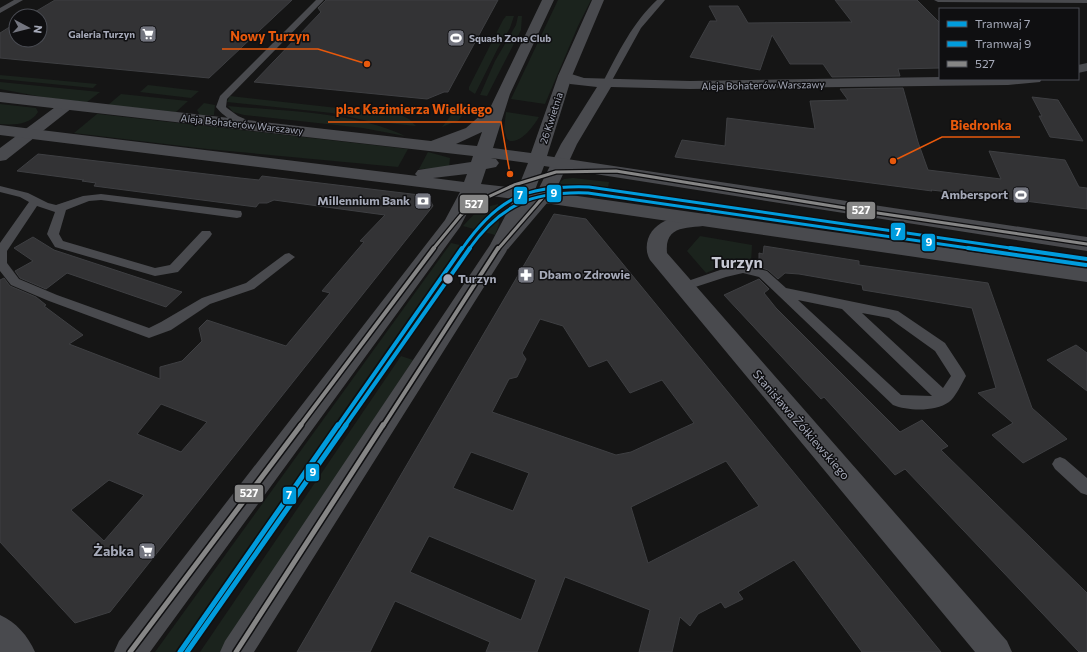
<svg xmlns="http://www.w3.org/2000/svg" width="1087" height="652" font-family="Commissioner,sans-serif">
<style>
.green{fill:#1b231d}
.building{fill:#333335;stroke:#3e3f42;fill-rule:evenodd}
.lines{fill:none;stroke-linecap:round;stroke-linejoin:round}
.service{fill:#494a4e;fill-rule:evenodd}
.minor{fill:#494a4e;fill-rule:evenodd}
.tertiary{fill:#494a4e;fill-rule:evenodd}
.bus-1-far2-casing{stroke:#0f0f11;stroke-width:5.5}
.bus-1-far1-casing{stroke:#0f0f11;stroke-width:7}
.bus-1-casing{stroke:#0f0f11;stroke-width:8}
.bus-1-far2{stroke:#868686;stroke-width:3}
.bus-1-far1{stroke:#868686;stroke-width:4}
.bus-1{stroke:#868686;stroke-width:5}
.tram-1-far2-casing{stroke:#0f0f11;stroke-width:5.5}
.tram-1-far1-casing{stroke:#0f0f11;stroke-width:7}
.tram-1-casing{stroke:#0f0f11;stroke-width:8}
.tram-2-far2-casing{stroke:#0f0f11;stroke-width:5.5}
.tram-2-far1-casing{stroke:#0f0f11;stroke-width:7}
.tram-2-casing{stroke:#0f0f11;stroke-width:8}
.tram-1-far2{stroke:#009cdd;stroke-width:3}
.tram-1-far1{stroke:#009cdd;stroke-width:4}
.tram-1{stroke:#009cdd;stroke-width:5}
.tram-2-far2{stroke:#009cdd;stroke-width:3}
.tram-2-far1{stroke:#009cdd;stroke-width:4}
.tram-2{stroke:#009cdd;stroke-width:5}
.stop-dot{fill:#a5a9b8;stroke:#0f0f11;stroke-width:1.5}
.labels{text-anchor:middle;stroke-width:3;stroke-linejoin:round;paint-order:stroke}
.far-poi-label{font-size:10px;font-weight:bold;fill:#a5a9b8;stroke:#0f0f11;text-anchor:end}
.far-street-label{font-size:10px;fill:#a5a9b8;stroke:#0f0f11}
.poi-label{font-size:12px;font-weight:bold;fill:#a5a9b8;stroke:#0f0f11;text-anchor:end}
.stop-label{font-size:12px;font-weight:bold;fill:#a5a9b8;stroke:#0f0f11;text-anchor:start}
.street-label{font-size:12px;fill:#a5a9b8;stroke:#0f0f11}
.near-poi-label{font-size:14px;font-weight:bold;fill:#a5a9b8;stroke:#0f0f11;text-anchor:end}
.district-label{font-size:16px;font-weight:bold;fill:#c6c8d3;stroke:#0f0f11}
.leader{fill:none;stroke:#e8590c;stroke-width:1.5}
.callout-dot{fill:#e8590c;stroke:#0f0f11;stroke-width:1.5}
.callout-label{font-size:13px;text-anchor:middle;font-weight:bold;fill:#e8590c;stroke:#0f0f11;stroke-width:3;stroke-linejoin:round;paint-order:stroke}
.line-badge{stroke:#0f0f11;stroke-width:1.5}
.badge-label{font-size:11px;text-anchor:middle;font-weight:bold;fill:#fff}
</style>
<rect width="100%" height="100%" fill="#151515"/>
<path class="green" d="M558 0H591L578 26 545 104 511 99Z
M506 16H514L510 28 498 48 475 94 469 90V87L503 20Z
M518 16H522L521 30 487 96 480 95 495 61 516 25Z
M0 75 97 84 93 88 0 79Z
M0 82 100 92 87 102 48 98 0 89Z
M148 85 199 91 191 98 140 92Z
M121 94 188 101 176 112 108 105Z
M230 96 401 115 409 119 416 126 368 121 332 113 227 102Z
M204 103 215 105 214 115H200L197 110Z
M0 104 36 108 38 112C30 125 14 125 0 124Z
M228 106C284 111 354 112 405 136L363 128 244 115 233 112Z
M468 106 459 120 442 127 452 114Z
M506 112 539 117C533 127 522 142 510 141L507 139 504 129Z
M97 114H98L408 149 398 167 207 149 74 133Z
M428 152 450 158 449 168 419 169Z
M573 178 609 182 608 188 561 184 560 182 564 179Z
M498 204 499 224 495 235 463 226 479 209Z
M700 236 752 245 751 264 718 268 706 273 687 251Z
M451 243 460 245 175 652H155Z
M401 356 413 360 220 652H200Z"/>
<path class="building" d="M55 0H292L209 78 0 58V33L16 23V40H40V16H28Z
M326 0H498L448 92H444L427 99 254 82 321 12 318 8Z
M835 0H917L940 23V68L898 69 900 76 832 77 823 64H790L772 35 760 70 690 57 710 21H717L709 6H738L748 23 852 22Z
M903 88 918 142 928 170 1001 179 989 151 1065 160 1079 187 1087 188V209L994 197 931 190 932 191 675 157 682 140 725 146 727 118 815 129 810 101 848 100 840 89Z
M1032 97 1058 100 1083 141 1050 137 1039 116H1042Z
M38 154 240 178 259 180 262 176 428 196 433 206 110 612 75 623 0 542V280L4 278 10 286 36 297 46 305 44 306 83 335 69 344 160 379V367L182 361 202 341 199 328 207 320 286 346 330 293 322 291 364 242 360 241 385 215 274 200 267 203H259L256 207 94 186 96 183 82 181 84 180 17 171ZM161 404 207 422 181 452 137 434ZM109 480 144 495 104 541 71 510Z
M554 214 586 219 941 652H862L794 560 738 592 743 599 725 608 721 602 698 614 690 626 680 617 672 652H639L650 610 565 577 537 652H486L490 642 395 601 370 652H297ZM540 319 563 326 589 367 607 360 630 393 662 380 694 423 631 452 616 455 492 412 509 379 517 377 526 359 522 353ZM471 452 529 473 513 511 453 488ZM726 461 759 506 648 563 631 507ZM429 536 536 580 521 620 410 572Z
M33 237 54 250 182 292 166 307 67 273 46 289 20 278 15 271 33 261 14 248Z
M764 246 859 261V265L988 283 1032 408 1067 439 1023 463 992 435 1013 423 978 393 996 388 972 308 863 290 862 285 799 274 785 273 778 279 768 270 759 267V253L763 254Z
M759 279 769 289 764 293 776 308 900 432 922 420 948 446 941 450 1087 593V652H1079L905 469 895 475 824 397 821 399 724 295Z
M1076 345 1087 353V391L1047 360Z"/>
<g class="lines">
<path class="service" d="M14 0H23L0 13V8Z
M316 0H324L227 99 226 107 227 108 238 116 254 123V127C242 130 223 116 216 107L220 96Z
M657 0H665L641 28 610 84H604L603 82C618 53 633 22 657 0Z
M934 0H1087V3L938 2Z
M0 186 28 193 48 203 56 205 83 196 101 194 241 211 242 214 241 217 237 218 101 200 89 201 66 210 59 234 63 241 155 268 170 265 202 231H210L212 234 210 237 178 272 155 276 55 247 47 234 55 212 37 206 7 251V263L19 279 57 295 149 328 161 322 202 298 246 283 285 254 289 253 295 257 254 289 210 304 171 330 149 338 49 301 11 285 0 271V243L29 202 20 197 0 192Z
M743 265 767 271 786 288 898 311 945 343 964 372 966 376C962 383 955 398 949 402 935 412 908 411 893 405L759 277 743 273 726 277 683 291 679 290 677 287 679 284 720 270ZM798 300 842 309 932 396 901 395ZM862 313 889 318 935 351 951 376 943 388Z
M1060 457 1065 459 1087 478V495L1081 493 1055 469 1052 464 1055 459Z"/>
<path class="minor" d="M1087 63V71L1078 73V65Z
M565 72 584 78 690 81 940 77V79H1042L1040 82 1008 85 690 89 611 87 577 144 553 196 508 249 501 251 494 249 491 244 494 239 536 194 561 144 597 87 570 84 558 76 560 73Z
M67 100 72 102 75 105 72 108 6 160 0 161V148L62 102Z
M708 214 715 216 717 220 715 224C694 230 664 221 667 253L1007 641 1012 652H975L650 260C646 253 646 246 648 239 656 216 687 214 708 214Z
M0 615C16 622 28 636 35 652H0Z"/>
<path class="tertiary" d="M542 0H554L510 94 493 148 531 153 558 76 592 0H604L572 76 547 156 1087 237V251L544 166 535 190 1087 268V282L531 201 506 252 254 652H220L225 641 490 245 514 199 477 194 460 227 150 652H114L119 641 445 220 460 192 0 135V125L417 176 415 174 418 170 471 162 473 156 0 102V92L431 141 466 128 491 106ZM482 132 477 146 456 144ZM491 158 528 163 518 188 481 184 486 169 496 167 499 163 496 159ZM467 174 464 182 433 178Z"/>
<g class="bus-1-far2-casing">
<path id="bus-1-far2" d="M433 249 461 215 475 203 514 185 556 172 616 171 857 210 1087 244
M498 249 544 196"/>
</g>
<g class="bus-1-far1-casing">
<path id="bus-1-far1" d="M300 426 434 248
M383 426 498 248"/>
</g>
<g class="bus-1-casing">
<path id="bus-1" d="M130 652 301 425
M236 652 383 425"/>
</g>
<use href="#bus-1-far2" class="bus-1-far2"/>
<use href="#bus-1-far1" class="bus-1-far1"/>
<use href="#bus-1" class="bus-1"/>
<g class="tram-1-far2-casing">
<path id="tram-1-far2" d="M462 249C498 197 527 185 589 187L1017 249"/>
</g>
<g class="tram-1-far1-casing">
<path id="tram-1-far1" d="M1010 248 1087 259
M338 426 462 248"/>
</g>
<g class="tram-1-casing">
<path id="tram-1" d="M180 652 338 425"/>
</g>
<g class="tram-2-far2-casing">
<path id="tram-2-far2" d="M469 249C501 204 533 191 588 193L975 249"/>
</g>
<g class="tram-2-far1-casing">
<path id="tram-2-far1" d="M968 248 1086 265
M345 426 470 248"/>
</g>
<g class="tram-2-casing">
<path id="tram-2" d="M187 652 346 425"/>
</g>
<use href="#tram-1-far2" class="tram-1-far2"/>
<use href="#tram-1-far1" class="tram-1-far1"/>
<use href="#tram-1" class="tram-1"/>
<use href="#tram-2-far2" class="tram-2-far2"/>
<use href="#tram-2-far1" class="tram-2-far1"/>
<use href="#tram-2" class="tram-2"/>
</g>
<defs>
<g id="supermarket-square" transform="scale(0.9)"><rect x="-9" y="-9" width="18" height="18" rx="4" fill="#73757f" stroke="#0f0f11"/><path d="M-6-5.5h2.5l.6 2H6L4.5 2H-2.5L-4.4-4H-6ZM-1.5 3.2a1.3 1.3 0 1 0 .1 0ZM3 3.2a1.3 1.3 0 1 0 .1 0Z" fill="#fff"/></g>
<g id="stadium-square" transform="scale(0.9)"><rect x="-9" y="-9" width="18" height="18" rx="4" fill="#73757f" stroke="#0f0f11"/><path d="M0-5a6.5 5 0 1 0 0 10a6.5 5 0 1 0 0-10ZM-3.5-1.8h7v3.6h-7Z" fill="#fff"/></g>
<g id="bank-square" transform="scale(0.9)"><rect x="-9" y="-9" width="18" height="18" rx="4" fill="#73757f" stroke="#0f0f11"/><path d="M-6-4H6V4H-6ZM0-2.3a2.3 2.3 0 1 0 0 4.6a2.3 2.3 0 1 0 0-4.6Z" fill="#fff"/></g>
<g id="pharmacy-square" transform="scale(0.9)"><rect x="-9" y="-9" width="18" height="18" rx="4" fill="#73757f" stroke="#0f0f11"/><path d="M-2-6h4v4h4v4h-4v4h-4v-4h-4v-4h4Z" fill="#fff"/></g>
</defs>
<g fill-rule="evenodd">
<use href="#supermarket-square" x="148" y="34"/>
<use href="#stadium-square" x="456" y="38"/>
<use href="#stadium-square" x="1021" y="195"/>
<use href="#bank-square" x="423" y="201"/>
<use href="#pharmacy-square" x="526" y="275"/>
<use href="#supermarket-square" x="147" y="551"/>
</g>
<circle class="stop-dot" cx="448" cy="279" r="5.5"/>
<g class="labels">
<g class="far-poi-label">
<text x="135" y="38">Galeria Turzyn</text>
<text x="469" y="42" text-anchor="start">Squash Zone Club</text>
</g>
<g class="far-street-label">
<text transform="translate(763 85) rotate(-1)" y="4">Aleja Bohaterów Warszawy</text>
<text transform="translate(551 118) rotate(-72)" y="4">26 Kwietnia</text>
<text transform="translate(242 124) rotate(6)" y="4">Aleja Bohaterów Warszawy</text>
</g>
<g class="poi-label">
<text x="1008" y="199">Ambersport</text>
<text x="410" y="205">Millennium Bank</text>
<text x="539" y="279" text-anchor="start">Dbam o Zdrowie</text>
</g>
<g class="stop-label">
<text x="458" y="283">Turzyn</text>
</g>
<g class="street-label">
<text transform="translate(801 425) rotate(49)" y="4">Stanisława Żółkiewskiego</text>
</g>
<g class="near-poi-label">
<text x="134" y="556">Żabka</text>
</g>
<g class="district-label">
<text x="737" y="268">Turzyn</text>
</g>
</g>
<path class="leader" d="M367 64L318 49H222M510 174L501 122H328M893 161L942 137H1020"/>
<g class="callout-dot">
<circle cx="367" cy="64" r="4"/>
<circle cx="510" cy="174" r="4"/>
<circle cx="893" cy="161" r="4"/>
</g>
<g class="callout-label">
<text x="270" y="41">Nowy Turzyn</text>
<text x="414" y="114">plac Kazimierza Wielkiego</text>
<text x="981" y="130">Biedronka</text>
</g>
<g class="line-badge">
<rect x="546" y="184" width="16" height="19" rx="4" fill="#009cdd"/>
<rect x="513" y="186" width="15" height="19" rx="4" fill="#009cdd"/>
<rect x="459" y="194" width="30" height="20" rx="4" fill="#868686"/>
<rect x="846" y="201" width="30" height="19" rx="4" fill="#868686"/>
<rect x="890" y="222" width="16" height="19" rx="4" fill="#009cdd"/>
<rect x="921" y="233" width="15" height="19" rx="4" fill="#009cdd"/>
<rect x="305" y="463" width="15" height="19" rx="4" fill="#009cdd"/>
<rect x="234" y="484" width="30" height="19" rx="4" fill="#868686"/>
<rect x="282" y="486" width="15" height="19" rx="4" fill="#009cdd"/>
</g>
<g class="badge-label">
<text x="554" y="197">9</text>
<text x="520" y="199">7</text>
<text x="474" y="208">527</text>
<text x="861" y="214">527</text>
<text x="898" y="236">7</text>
<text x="929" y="246">9</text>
<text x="313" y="476">9</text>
<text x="249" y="497">527</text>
<text x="289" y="499">7</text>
</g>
<rect x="939" y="8" width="140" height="72" fill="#0f0f11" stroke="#4b4d54"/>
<rect x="947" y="21" width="20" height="6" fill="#009cdd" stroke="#4b4d54"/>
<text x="975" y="28" font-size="12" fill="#a5a9b8">Tramwaj 7</text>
<rect x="947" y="41" width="20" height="6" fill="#009cdd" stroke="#4b4d54"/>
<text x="975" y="48" font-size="12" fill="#a5a9b8">Tramwaj 9</text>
<rect x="947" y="61" width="20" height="6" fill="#868686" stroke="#4b4d54"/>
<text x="975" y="68" font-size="12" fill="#a5a9b8">527</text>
<g transform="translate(28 28) rotate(97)"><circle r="19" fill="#0f0f11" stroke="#4b4d54"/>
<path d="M0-3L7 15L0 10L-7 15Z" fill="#73757f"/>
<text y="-6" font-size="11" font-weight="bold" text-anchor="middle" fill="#a5a9b8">N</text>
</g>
</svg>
